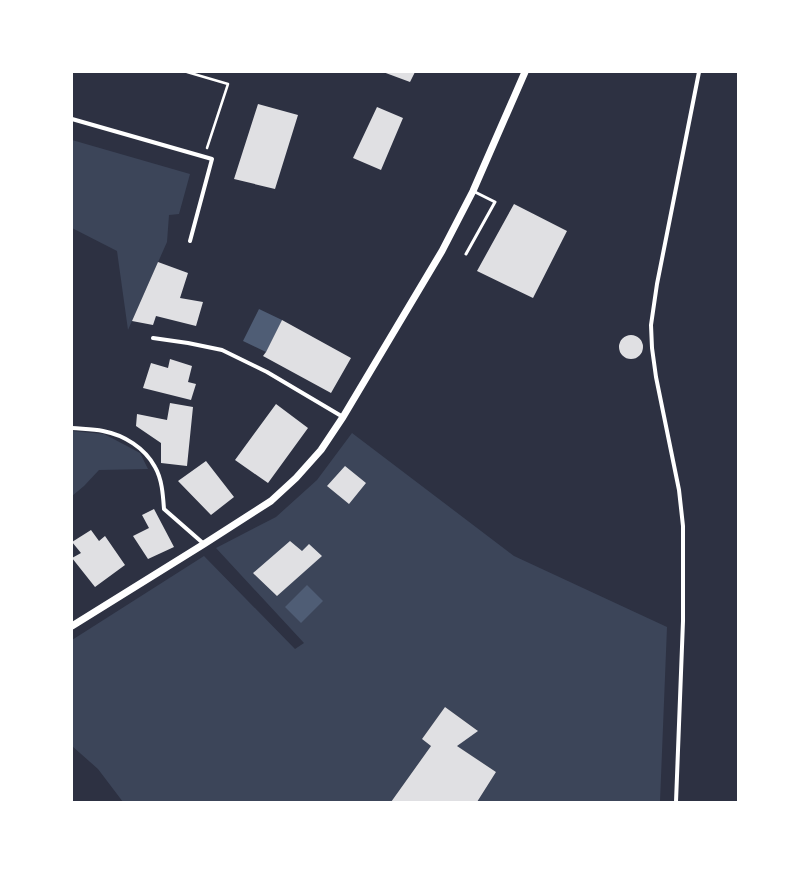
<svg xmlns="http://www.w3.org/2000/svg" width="810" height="874" font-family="Barlow,sans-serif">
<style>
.green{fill:#3c4559}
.water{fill:#4f5d75}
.building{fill:#e0e0e3}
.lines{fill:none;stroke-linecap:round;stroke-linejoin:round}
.path{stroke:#fff;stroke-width:2.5}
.service{stroke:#fff;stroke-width:3}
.minor{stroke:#fff;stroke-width:4}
.tertiary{stroke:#fff;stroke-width:7}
</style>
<rect width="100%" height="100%" fill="#2d3142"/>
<path class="green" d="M72 140 190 174 179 214 169 215 167 242 128 330 117 251 72 228Z
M72 431 104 434 125 445 140 453 148 469 99 470 84 486 72 496Z
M352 433 514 556 667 627 660 802H477L496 772 457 746 477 730 445 707 422 739 431 746 391 802H123L98 769 72 746V640L204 556 295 649 304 643 216 548 276 517 317 480Z"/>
<path class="water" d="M259 309 282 320 266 352 243 341Z
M307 585 323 601 301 623 285 607Z"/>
<path class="building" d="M383 72H415L410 82Z
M258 104 298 115 275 189 234 179Z
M377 107 403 118 381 170 353 158Z
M514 204 567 231 533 298 477 271Z
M158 262 188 273 180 298 203 302 196 326 156 316 153 325 132 321Z
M282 320 351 358 331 393 263 356 266 352Z
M619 347a12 12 0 1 1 24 0a12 12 0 1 1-24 0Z
M170 359 192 366 188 382 196 384 191 400 143 388 151 363 168 368Z
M170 403 193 407 187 466 161 463V443L136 426 137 414 167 420Z
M276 404 308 428 268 483 235 460Z
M206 461 234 497 211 515 178 481Z
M345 466 366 483 349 504 327 486Z
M154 509 174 547 148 559 133 536 149 528 142 515Z
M91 530 99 541 105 536 125 565 95 587 72 558 81 553 72 542Z
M290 541 302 551 309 544 322 556 277 596 253 573Z
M445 707 478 731 457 746 496 772 477 802H391L431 746 422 739Z"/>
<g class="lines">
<path class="path" d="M187 72 228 84 207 148"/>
<path class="service" d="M466 254 495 202 473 191"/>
<path class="minor" d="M72 119 212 159 190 241
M153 338 188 343 222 350 267 372 343 417
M72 428C82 429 93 429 103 431 124 435 145 448 155 467 162 479 163 495 164 509L204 544
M676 802 683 621V526L679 490 656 377 652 348 651 325 657 284 699 72"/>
<path class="tertiary" d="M72 626 204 544 271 501 296 478 321 450 343 417 442 251 473 191 525 72"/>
</g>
<rect width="810" height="874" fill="none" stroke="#ffffff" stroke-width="146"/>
</svg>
